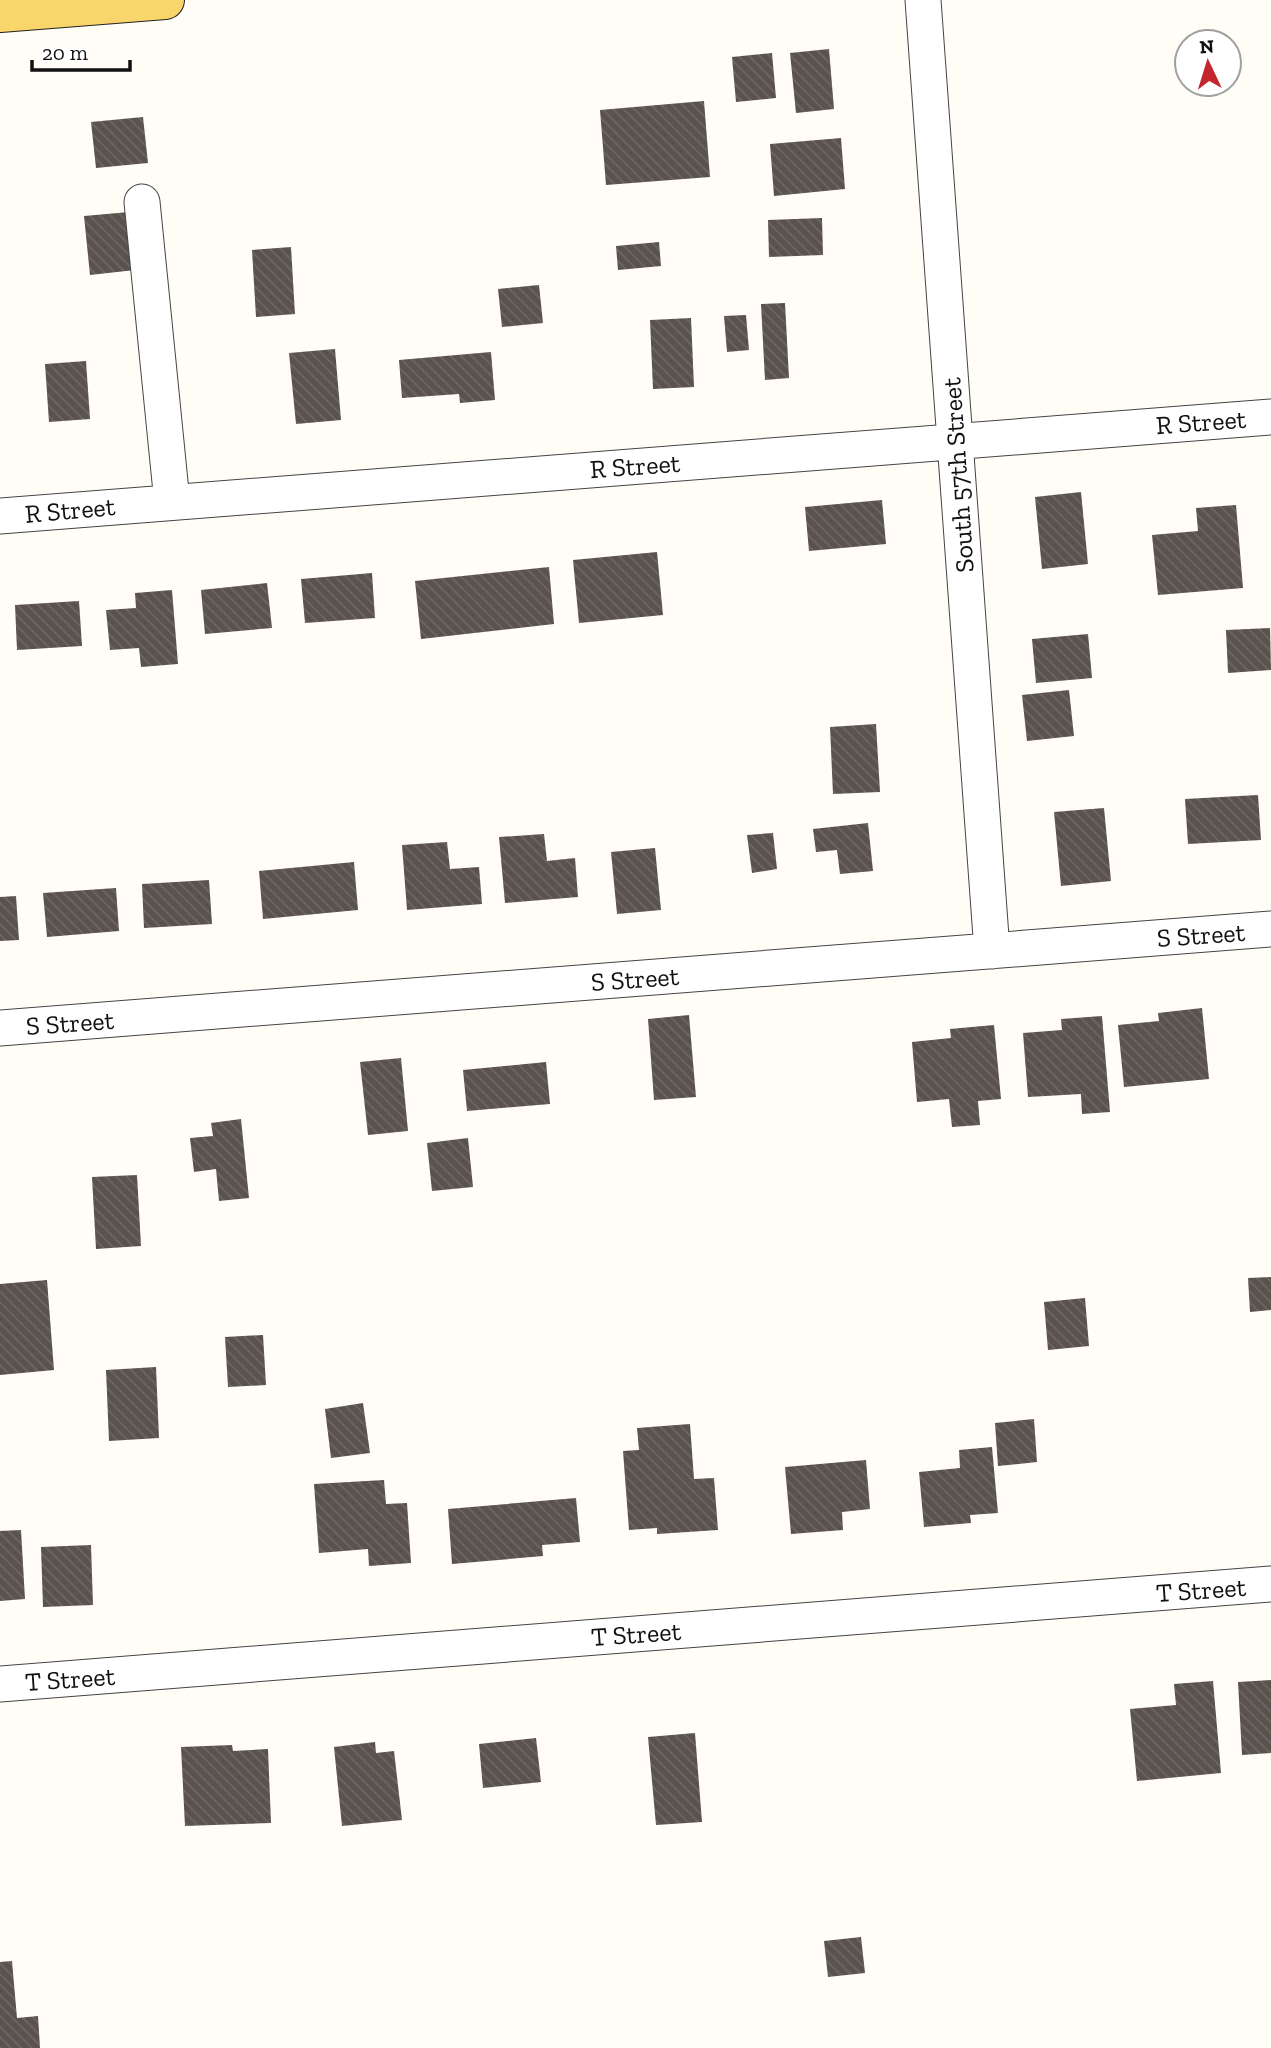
<svg xmlns="http://www.w3.org/2000/svg" width="1271" height="2048" font-family="'Zilla Slab',serif">
<style>
.building{fill:url(#building-back-hatch)}
.lines{fill:none;stroke-linecap:round;stroke-linejoin:round}
.minor-casing{stroke:#444;stroke-width:37}
.major-casing{stroke:#222;stroke-width:40}
.minor{stroke:#fff;stroke-width:35}
.major{stroke:#f9d66b;stroke-width:38}
.labels{text-anchor:middle;stroke-width:7;stroke-linejoin:round;paint-order:stroke}
.street-label{font-size:26px;fill:#111;stroke:#fff}
</style>
<defs>
<pattern id="building-back-hatch" width="6" height="6" patternUnits="userSpaceOnUse" patternTransform="scale(1.75)"><rect width="6" height="6" fill="#5a524d"/><path d="M-1 5l2 2M0 0l6 6M5-1l2 2" fill="none" stroke="#6d6662"/></pattern>
</defs>
<rect width="100%" height="100%" fill="#fffdf5"/>
<path class="building" d="M829 49 834 109 796 113 790 53Z
M772 53 776 98 736 102 732 57Z
M704 101 710 177 606 185 600 110Z
M143 117 148 163 96 168 91 122Z
M841 138 845 189 774 196 770 144Z
M129 212 135 270 90 275 84 216Z
M822 218 823 255 769 257 768 220Z
M659 242 661 266 618 270 616 246Z
M291 247 295 314 256 317 252 250Z
M539 285 543 323 502 327 498 289Z
M785 303 789 378 765 380 761 304Z
M746 315 749 350 727 352 724 316Z
M691 318 694 387 653 389 650 320Z
M335 349 341 420 296 424 289 353Z
M491 352 495 400 460 403 459 394 402 398 399 360Z
M86 361 90 419 49 422 45 364Z
M1081 492 1088 564 1042 569 1035 497Z
M882 500 886 544 809 551 805 507Z
M1236 505 1243 588 1158 595 1152 535 1198 531 1196 508Z
M657 552 663 615 579 623 573 560Z
M549 567 554 624 421 639 415 581Z
M372 573 375 618 305 623 301 579Z
M267 583 272 628 205 634 201 590Z
M172 590 178 664 141 667 139 648 110 650 106 610 136 608 135 593Z
M79 601 82 646 17 650 15 605Z
M1270 628 1271 670 1228 673 1226 630Z
M1088 634 1092 678 1036 683 1032 639Z
M1069 690 1074 736 1027 741 1022 695Z
M876 724 880 792 833 794 830 727Z
M1258 795 1261 840 1188 844 1185 799Z
M1104 808 1111 881 1061 886 1054 812Z
M868 823 873 871 840 874 837 850 816 852 813 829Z
M773 833 777 869 752 873 747 835Z
M544 834 547 861 575 858 578 897 505 903 499 837Z
M447 842 450 869 479 867 482 904 407 910 402 845Z
M655 848 661 910 617 914 611 852Z
M354 862 358 910 263 919 259 871Z
M209 880 212 924 144 928 142 884Z
M116 888 119 931 47 937 43 893Z
M16 896 19 940 0 941V897Z
M1202 1008 1209 1079 1124 1087 1118 1025 1159 1021 1158 1013Z
M689 1015 696 1097 654 1100 648 1019Z
M1102 1016 1110 1112 1082 1114 1081 1094 1028 1097 1023 1033 1062 1030 1061 1019Z
M994 1025 1001 1099 978 1101 980 1125 952 1127 949 1099 917 1102 912 1042 951 1038 950 1029Z
M401 1058 408 1131 368 1135 360 1062Z
M546 1062 550 1104 467 1111 463 1070Z
M241 1119 249 1198 219 1201 216 1169 194 1172 190 1138 213 1136 211 1123Z
M468 1138 473 1187 432 1191 427 1143Z
M137 1175 141 1246 96 1249 92 1177Z
M1271 1277V1310L1250 1312 1248 1278Z
M47 1280 54 1370 0 1375V1284Z
M1085 1298 1089 1346 1048 1350 1044 1302Z
M263 1335 266 1385 228 1387 225 1337Z
M156 1367 159 1438 109 1441 106 1370Z
M363 1403 370 1453 331 1458 325 1409Z
M1034 1419 1037 1462 998 1466 995 1423Z
M690 1424 694 1479 714 1478 718 1530 657 1534V1528L629 1530 623 1451 639 1450 637 1428Z
M992 1447 998 1513 970 1515 971 1523 924 1527 919 1472 960 1468 959 1450Z
M866 1460 870 1509 842 1512 843 1530 791 1534 785 1467Z
M384 1480 386 1504 407 1503 411 1563 369 1566 368 1549 319 1553 314 1484Z
M576 1498 580 1542 542 1545 543 1556 452 1564 448 1509Z
M21 1530 25 1599 0 1601V1531Z
M91 1545 93 1605 43 1607 41 1547Z
M1271 1680V1753L1242 1755 1238 1682Z
M1213 1681 1221 1773 1137 1781 1130 1709 1176 1705 1174 1684Z
M695 1733 702 1822 656 1825 648 1737Z
M536 1738 541 1782 483 1788 479 1744Z
M375 1742 376 1753 394 1751 402 1820 342 1826 334 1747Z
M232 1745 233 1751 268 1749 271 1823 185 1826 181 1747Z
M861 1937 865 1973 828 1977 824 1941Z
M12 1961 17 2018 38 2016 40 2048H0V1962Z"/>
<g class="lines">
<g class="minor-casing">
<path id="minor" d="M923 0 992 951
M142 202 172 502
M0 516 1271 417
M0 1028 1271 929
M0 1684 1271 1584"/>
</g>
<g class="major-casing">
<path id="major" d="M0 13 165 0"/>
</g>
<use href="#minor" class="minor"/>
<use href="#major" class="major"/>
</g>
<g class="labels">
<g class="street-label">
<text transform="translate(1201 422) rotate(-4)" y="9">R Street</text>
<text transform="translate(635 466) rotate(-4)" y="9">R Street</text>
<text transform="translate(958 475) rotate(-94)" y="9">South 57th Street</text>
<text transform="translate(70 510) rotate(-5)" y="9">R Street</text>
<text transform="translate(1201 935) rotate(-4)" y="9">S Street</text>
<text transform="translate(635 979) rotate(-4)" y="9">S Street</text>
<text transform="translate(70 1023) rotate(-4)" y="9">S Street</text>
<text transform="translate(1201 1590) rotate(-4)" y="9">T Street</text>
<text transform="translate(636 1634) rotate(-4)" y="9">T Street</text>
<text transform="translate(70 1679) rotate(-4)" y="9">T Street</text>
</g>
</g>
<g transform="translate(1208 63) rotate(356)"><circle r="33" fill="#ffffff" stroke="#a0a0a0" stroke-width="2"/>
<path d="M0-5L12 26L0 18L-12 26Z" fill="#c4262e"/>
<text y="-10" font-size="19" font-weight="bold" text-anchor="middle" fill="#111111">N</text>
</g>
<path d="M32 60v10h98v-10" fill="none" stroke="#111111" stroke-width="3.5"/>
<text x="42" y="60" font-size="21" fill="#111111" stroke="#ffffff" stroke-width="5" paint-order="stroke">20 m</text>
</svg>
